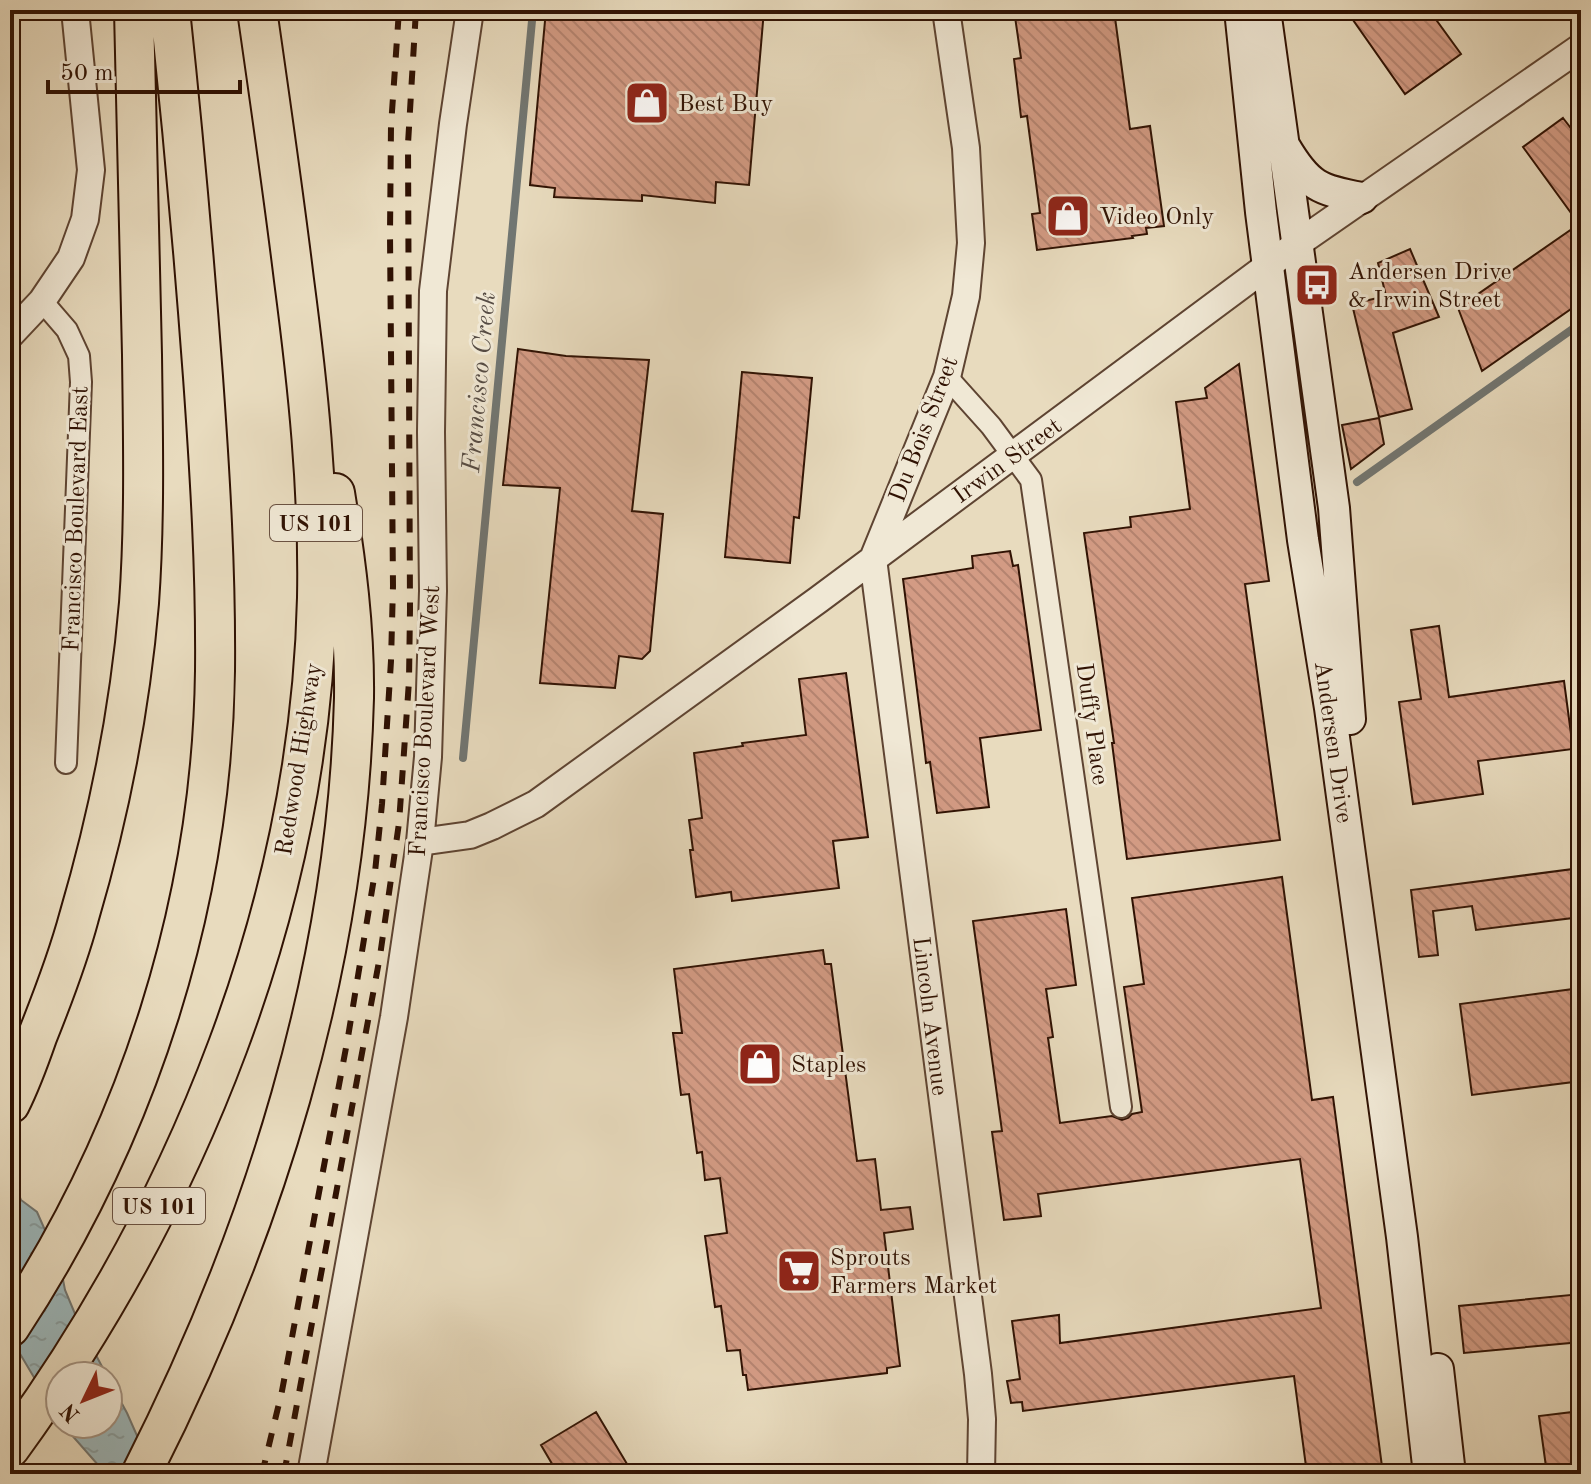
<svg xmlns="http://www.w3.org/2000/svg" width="1591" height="1484" font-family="'Old Standard TT',serif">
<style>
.water{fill:url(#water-ripples);stroke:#717672;stroke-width:2}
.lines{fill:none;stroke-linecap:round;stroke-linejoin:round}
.stream{stroke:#717672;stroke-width:8}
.building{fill:url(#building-back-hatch);stroke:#301203;stroke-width:2}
.minor-casing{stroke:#5e4432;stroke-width:24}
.tertiary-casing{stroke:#5e4432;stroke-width:30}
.secondary-casing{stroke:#301203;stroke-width:34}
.motorway-casing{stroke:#301203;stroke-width:42}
.minor{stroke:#f0e8d5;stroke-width:20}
.tertiary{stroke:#f0e8d5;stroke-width:26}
.secondary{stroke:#f0e8d5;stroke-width:30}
.motorway{stroke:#e8dbbe;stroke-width:38}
.rail{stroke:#301203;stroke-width:6;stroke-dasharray:14 14;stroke-linecap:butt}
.labels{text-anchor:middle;stroke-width:6;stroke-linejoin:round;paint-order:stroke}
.shield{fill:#f0e8d5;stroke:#6a5242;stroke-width:2}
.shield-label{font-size:22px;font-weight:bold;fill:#301203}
.poi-label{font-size:24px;fill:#301203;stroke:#f0e8d5;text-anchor:start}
.street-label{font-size:24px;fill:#301203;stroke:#f0e8d5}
.water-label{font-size:26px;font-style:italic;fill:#564c44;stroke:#f0e8d5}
</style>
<defs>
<pattern id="water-ripples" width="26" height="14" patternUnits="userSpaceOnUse" patternTransform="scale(2)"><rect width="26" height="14" fill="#9cb8bc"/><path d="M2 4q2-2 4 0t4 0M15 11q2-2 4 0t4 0" fill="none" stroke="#879da0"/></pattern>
<pattern id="building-back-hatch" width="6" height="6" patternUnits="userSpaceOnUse" patternTransform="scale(2)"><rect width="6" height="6" fill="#d39b84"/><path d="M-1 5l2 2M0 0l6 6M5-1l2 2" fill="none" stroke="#b58470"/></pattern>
</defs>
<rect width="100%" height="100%" fill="#e8dbbe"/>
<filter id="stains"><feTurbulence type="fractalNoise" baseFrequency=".0025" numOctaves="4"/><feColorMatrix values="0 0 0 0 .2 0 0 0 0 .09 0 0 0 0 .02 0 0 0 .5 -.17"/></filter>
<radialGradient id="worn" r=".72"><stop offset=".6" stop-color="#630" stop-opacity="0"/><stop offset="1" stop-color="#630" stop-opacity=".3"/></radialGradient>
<path class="water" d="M10 1188 18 1192 21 1200 37 1212 60 1264 65 1290 78 1321 107 1376H60V1421L10 1337Z
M108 1378 127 1413 154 1474H106L62 1424H108Z"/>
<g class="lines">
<path class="stream" d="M1357 482 1581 323
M463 758 533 10"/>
</g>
<path class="building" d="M546 10H764L749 185 716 182 715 203 642 195V201L554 197 555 188 530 185Z
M1014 10H1114L1130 129 1150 126 1164 226 1146 228 1147 234 1132 236 1133 238 1037 250 1032 214 1040 213 1027 116 1021 117 1014 59 1021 58Z
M1346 10H1429L1461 54 1405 94Z
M1563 118 1570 127 1581 120V302L1482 371 1458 308 1579 224 1523 147Z
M1410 249 1439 317 1393 333 1412 409 1379 417 1352 304 1386 296 1378 263Z
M518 349 566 356 649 360 632 511 663 514 650 651 642 659 619 656 615 688 540 683 560 488 503 485Z
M1239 364 1269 581 1245 584 1280 840 1127 859 1112 743H1114L1084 533 1131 527 1130 517 1190 509 1176 402 1207 398 1205 388Z
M742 372 812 378 799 518 794 517 790 563 725 557Z
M1379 418 1384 444 1351 469 1342 425Z
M1010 551 1013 566 1018 565 1041 730 980 738 989 807 937 813 930 762 926 763 924 745 903 579 973 568 972 556Z
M1439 626 1449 697 1564 681 1573 749 1478 761 1483 794 1413 804 1399 702 1421 699 1411 630Z
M846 673 868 837 833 841 839 888 732 901 731 892 696 897 690 850H693L689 820 702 818 694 753 743 746 742 743 806 735 799 679Z
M1581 868V917L1476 930 1472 906 1433 911 1438 955 1419 957 1411 890Z
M1282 877 1312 1100 1333 1097 1383 1474H1307L1294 1376 1023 1411 1022 1402 1011 1403 1007 1381 1020 1379 1012 1321 1059 1315 1060 1343 1321 1308 1300 1159 1038 1194 1041 1216 1004 1220 992 1132 1002 1131 973 921 1066 909 1076 985 1046 989 1053 1037 1048 1038 1060 1123 1112 1116 1122 1120 1128 1118 1132 1114 1142 1112 1124 987 1144 984 1132 898Z
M823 950 825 964H831L857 1161 875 1159 881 1210 910 1207 913 1229 884 1233 900 1366 887 1368V1373L748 1390 746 1375H743L740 1350 727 1351 721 1306 715 1307 705 1236 727 1233 720 1178 705 1180 702 1152 697 1153 689 1094 681 1095 673 1033H682L674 969Z
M1581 988V1081L1472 1095 1460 1004Z
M1581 1294V1342L1464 1353 1459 1306Z
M1581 1411V1474H1547L1539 1416Z
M596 1412 633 1474H558L541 1445Z"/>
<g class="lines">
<g class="minor-casing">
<path id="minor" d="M42 301 67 330 79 356 81 382 66 763
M947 377 991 426 1031 480 1121 1107"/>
</g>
<g class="tertiary-casing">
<path id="tertiary" d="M946 10 966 148 971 243 966 296 947 377 873 559 978 1374 982 1419 981 1474
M10 335 42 301 71 258 85 219 91 170 75 10
M420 842 470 835 492 826 536 804 818 600 1297 244 1581 47
M311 1474 394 1017 420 842 428 757 433 591 431 432 433 291 453 124 470 10"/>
</g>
<g class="secondary-casing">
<path id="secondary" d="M1240 10 1261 212 1303 540 1330 708 1402 1237 1429 1474
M1265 10 1334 508 1350 719
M1285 147C1308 186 1319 190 1362 198
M1438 1369 1450 1474"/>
</g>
<g class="motorway-casing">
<path id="motorway" d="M10 1104C21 1082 29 1060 37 1037 53 997 68 958 79 917 109 815 130 709 139 603 145 520 143 437 142 355 140 240 137 125 134 10
M10 1327C138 1133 212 904 215 671 216 573 210 475 203 377 194 255 183 132 170 10
M10 1448C189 1202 310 904 317 598 319 491 308 386 294 280 283 190 270 100 257 10
M141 1474C263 1234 347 969 354 698 355 629 346 561 335 493"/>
</g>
<use href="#minor" class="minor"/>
<use href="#tertiary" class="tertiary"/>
<use href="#secondary" class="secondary"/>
<use href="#motorway" class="motorway"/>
<path class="rail" d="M262 1474 282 1391 348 1037 375 872 382 804 391 661 393 586 390 234 391 126 399 10
M284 1474 380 956 399 823 409 681 410 609 408 144 416 10"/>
</g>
<defs>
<g id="shop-square" transform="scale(2.3)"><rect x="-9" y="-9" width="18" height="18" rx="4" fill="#8f2418" stroke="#f0e8d5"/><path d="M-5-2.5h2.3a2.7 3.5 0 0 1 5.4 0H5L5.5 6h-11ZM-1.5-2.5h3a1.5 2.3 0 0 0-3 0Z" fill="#fff"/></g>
<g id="bus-square" transform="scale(2.3)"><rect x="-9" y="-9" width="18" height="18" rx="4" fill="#8f2418" stroke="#f0e8d5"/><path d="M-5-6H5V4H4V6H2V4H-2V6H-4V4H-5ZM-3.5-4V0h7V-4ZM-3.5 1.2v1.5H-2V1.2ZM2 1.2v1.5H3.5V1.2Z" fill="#fff"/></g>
<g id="supermarket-square" transform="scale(2.3)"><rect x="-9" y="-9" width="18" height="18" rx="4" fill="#8f2418" stroke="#f0e8d5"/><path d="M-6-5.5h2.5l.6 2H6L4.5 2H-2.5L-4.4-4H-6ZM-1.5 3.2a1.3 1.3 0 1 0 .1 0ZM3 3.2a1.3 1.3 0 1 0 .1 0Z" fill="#fff"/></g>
</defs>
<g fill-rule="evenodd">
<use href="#shop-square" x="647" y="103"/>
<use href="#shop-square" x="1068" y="216"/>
<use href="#bus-square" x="1317" y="285"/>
<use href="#shop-square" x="760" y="1064"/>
<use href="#supermarket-square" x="799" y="1271"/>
</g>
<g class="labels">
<g class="shield">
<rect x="270" y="505" width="92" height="36" rx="6"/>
<rect x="113" y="1188" width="92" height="36" rx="6"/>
</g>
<g class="shield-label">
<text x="316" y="531">US 101</text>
<text x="159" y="1214">US 101</text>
</g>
<g class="poi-label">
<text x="678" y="111">Best Buy</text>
<text x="1099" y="224">Video Only</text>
<text x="1348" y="279">Andersen Drive<tspan x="1348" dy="28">&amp; Irwin Street</tspan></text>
<text x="791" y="1072">Staples</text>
<text x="830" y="1265">Sprouts<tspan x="830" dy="28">Farmers Market</tspan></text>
</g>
<g class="street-label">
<text transform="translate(923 429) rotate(-69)" y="8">Du Bois Street</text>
<text transform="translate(1007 460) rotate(-36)" y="8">Irwin Street</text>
<text transform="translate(75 519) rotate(-88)" y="8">Francisco Boulevard East</text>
<text transform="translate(424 721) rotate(-87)" y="8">Francisco Boulevard West</text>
<text transform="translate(1093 724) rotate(82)" y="8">Duffy Place</text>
<text transform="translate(1334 742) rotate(82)" y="8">Andersen Drive</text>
<text transform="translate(298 759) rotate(-81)" y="8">Redwood Highway</text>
<text transform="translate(931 1016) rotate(83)" y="8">Lincoln Avenue</text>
</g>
<g class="water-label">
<text transform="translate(478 382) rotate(-85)" y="9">Francisco Creek</text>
</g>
</g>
<rect width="1591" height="1484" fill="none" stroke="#e8dbbe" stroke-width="40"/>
<rect x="12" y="12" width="1567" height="1460" fill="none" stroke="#301203" stroke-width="4"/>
<rect x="20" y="20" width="1551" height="1444" fill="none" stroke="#301203" stroke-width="2"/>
<g transform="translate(84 1400) rotate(227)"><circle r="38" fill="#f0e8d5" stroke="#a39281" stroke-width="2"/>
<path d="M0-6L14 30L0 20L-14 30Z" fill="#8f2418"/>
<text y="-12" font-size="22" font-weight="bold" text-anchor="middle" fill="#301203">N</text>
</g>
<path d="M48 80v12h192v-12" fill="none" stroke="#301203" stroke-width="4"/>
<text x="60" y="80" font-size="24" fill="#301203" stroke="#f0e8d5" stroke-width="6" paint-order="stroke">50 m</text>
<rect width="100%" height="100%" filter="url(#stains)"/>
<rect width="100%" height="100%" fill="url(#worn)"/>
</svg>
